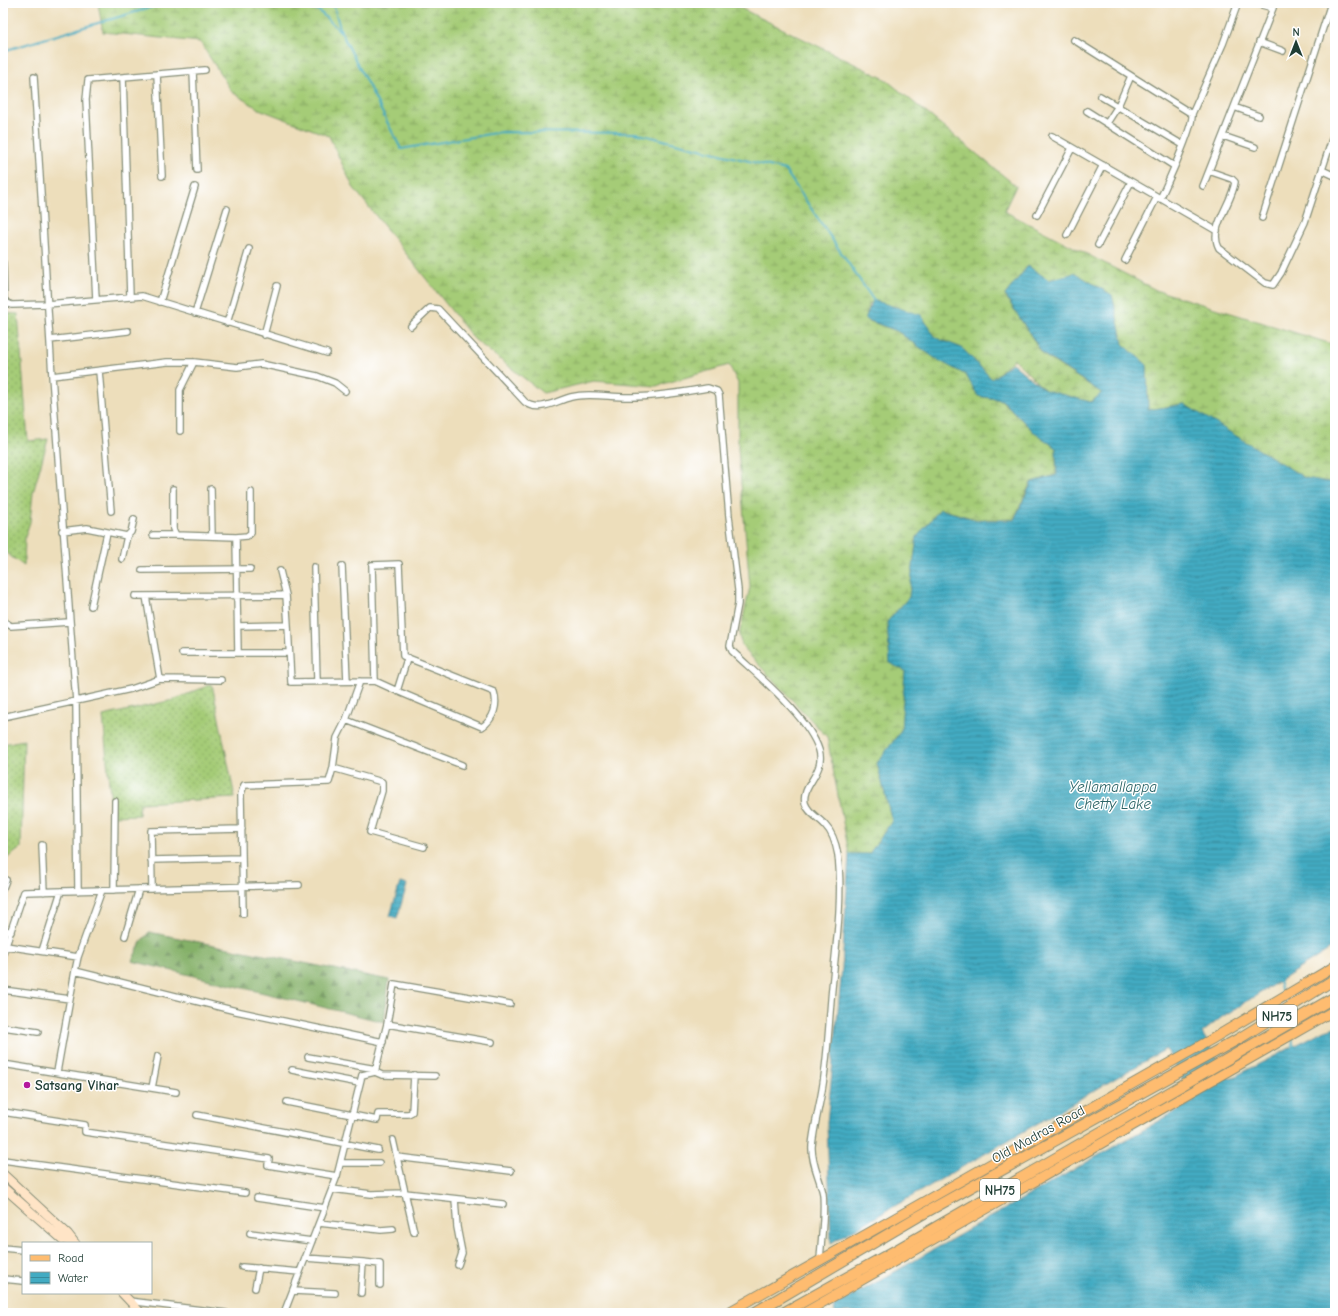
<svg xmlns="http://www.w3.org/2000/svg" width="1338" height="1316" font-family="'Comic Neue',sans-serif">
<style>
.grass{fill:url(#grass-dots);stroke:#628456}
.forest{fill:url(#forest-firs);stroke:#52764e}
.wetland{fill:url(#wetland-marsh);stroke:#628456}
.water{fill:url(#water-rules);stroke:#30747b}
.lines{fill:none;stroke-linecap:round;stroke-linejoin:round}
.stream{stroke:#42abc2;stroke-width:2}
.minor-casing{stroke:#868e78;stroke-width:8}
.secondary-casing{stroke:#868e78;stroke-width:10}
.primary-casing{stroke:#868e78;stroke-width:11}
.trunk-casing{stroke:#868e78;stroke-width:12}
.minor{stroke:#fff;stroke-width:5.5}
.secondary{stroke:#ffe4c6;stroke-width:8}
.primary{stroke:#febc70;stroke-width:9}
.trunk{stroke:#febc70;stroke-width:10}
.poi-dot{fill:#b5179e;stroke:#fff;stroke-width:1.5}
.labels{text-anchor:middle;stroke-width:3;stroke-linejoin:round;paint-order:stroke}
.shield{fill:#fff;stroke:#627771;stroke-width:1}
.shield-label{font-size:13px;font-weight:bold;fill:#1f3d34}
.poi-label{font-size:14px;font-weight:bold;fill:#1f3d34;stroke:#fff;text-anchor:start}
.street-label{font-size:14px;fill:#1f3d34;stroke:#fff}
.water-label{font-size:15px;font-style:italic;fill:#2b6466;stroke:#fff}
</style>
<defs>
<pattern id="grass-dots" width="8" height="8" patternUnits="userSpaceOnUse"><rect width="8" height="8" fill="#a5cc77"/><path d="M2 2h.1M6 6h.1" fill="none" stroke="#86a762" stroke-width="1.8" stroke-linecap="round"/></pattern>
<pattern id="forest-firs" width="22" height="20" patternUnits="userSpaceOnUse"><rect width="22" height="20" fill="#84b068"/><path d="M5 1l3.5 6h-7zM16 11l3.5 6h-7z" fill="#6b9056"/></pattern>
<pattern id="wetland-marsh" width="20" height="14" patternUnits="userSpaceOnUse"><rect width="20" height="14" fill="#a5cc77"/><path d="M1 5h8M5 5V1M11 12h8M15 12V8" fill="none" stroke="#86a762"/></pattern>
<pattern id="water-rules" width="6" height="5" patternUnits="userSpaceOnUse"><rect width="6" height="5" fill="#42abc2"/><path d="M0 2.5h6" fill="none" stroke="#378c9e"/></pattern>
</defs>
<rect width="100%" height="100%" fill="#fff"/>
<filter id="ink" filterUnits="userSpaceOnUse"><feTurbulence type="fractalNoise" baseFrequency=".025" numOctaves="2"/><feDisplacementMap in="SourceGraphic" scale="8" xChannelSelector="R" yChannelSelector="G"/><feConvolveMatrix kernelMatrix="1 2 1 2 8 2 1 2 1" color-interpolation-filters="sRGB"/></filter>
<filter id="wash" filterUnits="userSpaceOnUse"><feTurbulence type="fractalNoise" baseFrequency=".012" numOctaves="4" result="noise"/><feDisplacementMap in="SourceGraphic" scale="16" xChannelSelector="R" yChannelSelector="G"/><feGaussianBlur stdDeviation="0.9" result="paint"/><feColorMatrix in="noise" values="0 0 0 0 0 0 0 0 0 0 0 0 0 0 0 0 0 1.4 0 .05"/><feComposite in="paint" operator="in"/></filter>
<g filter="url(#wash)">
<rect width="100%" height="100%" fill="#eddebb"/>
<path class="grass" d="M3 313 18 314 28 441 48 439 33 493 30 522 25 537 24 566 3 551Z
M212 684 235 798 140 803 139 815 112 816 103 716 173 700Z
M24 740 21 848 3 861V744Z"/>
<path class="forest" d="M149 932 389 980 384 1022 132 961 141 942Z"/>
<path class="wetland" d="M98 3H730L885 79 1016 186 1004 211 1156 290 1335 345V483L1305 478 1184 404 1148 410 1147 365 1123 344 1112 295 1075 273 1049 280 1028 266 1005 295 1043 355 1102 393 1091 402 1045 390 1014 359 992 379 962 348 936 338 921 315 868 303 866 320 897 331 936 359 966 375 978 396 1001 400 1034 432 1056 448V475L1031 482 1014 519H976L940 509 917 537 909 597 887 622 890 663 905 671 901 731 877 763 892 821 869 854H849L827 737 743 648 739 636 750 587 738 448V383L729 365 656 386 594 381 543 393 474 339 353 187 329 136 259 109 232 92 200 42 103 32Z"/>
<path class="water" d="M1028 266 1049 280 1075 273 1112 295 1123 344 1147 365 1148 410 1184 404 1305 478 1335 483V946L1222 1017 1202 1033 1230 1079 1325 1030 1335 1027V1313H835L833 1307 1194 1101 1166 1049 831 1243 827 1123 842 968 849 854H869L892 821 877 763 901 731 905 671 890 663 887 622 909 597 917 537 940 509 976 520H1014L1032 482 1057 475 1056 448 1034 432 1002 400 978 396 966 375 936 359 897 331 865 319 873 300 921 315 936 338 962 348 992 379 1012 363 1045 390 1091 402 1102 393 1043 354 1005 295Z
M400 883 407 885 397 918 390 916Z"/>
<g class="lines">
<path class="stream" d="M305 3 318 10 341 32
M333 3 341 32 401 149 501 132 635 133 785 170 874 301
M3 51 166 3
M1279 979 1282 995
M1292 1038 1294 1048"/>
</g>
</g>
<g filter="url(#ink)">
<g class="lines">
<g class="minor-casing">
<path id="minor" d="M1074 40 1192 114
M1259 42 1283 51
M193 71 197 170
M157 74 162 176
M34 77 52 376 76 702 78 891
M123 77 130 296
M1100 96 1183 145
M1234 107 1259 116
M1087 111 1174 166
M1107 123 1118 106 1131 76
M1052 136 1217 231
M1223 136 1255 147
M1322 170 1335 176
M1209 171 1232 179 1235 182C1232 204 1208 228 1219 248L1265 283 1273 285 1281 273 1305 222 1335 130
M1203 186 1273 8 1254 3
M1160 199C1167 184 1194 125 1192 114L1223 44 1238 3
M1037 215 1072 148
M1262 218 1331 3
M1067 235 1103 165
M1098 245 1131 182
M1125 260 1157 197
M3 263 4 299 7 303 12 305 47 304 142 296 327 353
M96 299 86 100 88 80 205 70
M160 302 195 187
M195 313 227 209
M227 323 249 249
M411 326 430 308 438 309 525 402C540 413 555 401 571 397 590 392 612 398 632 397 657 397 683 392 708 388L717 391 719 395 729 516 738 590V604L730 646 732 651C758 676 808 716 819 750 826 773 801 785 805 803 808 813 819 818 825 825 833 833 836 844 838 855 843 898 836 945 832 988 829 1020 828 1052 823 1084 820 1105 814 1125 812 1146 811 1163 820 1178 823 1194 825 1216 821 1239 820 1261
M264 335 277 286
M50 340 128 331
M99 371 111 511
M52 376 167 362H194L237 367 261 364 317 376 335 383 345 391
M180 431V390L194 362
M173 489V529L176 535 236 537
M211 489 212 536
M62 531 87 528 127 536 131 532 134 519
M153 535H176
M122 559 127 536
M342 566 347 681
M314 567 317 681
M142 570 250 569
M280 571 286 595 288 625
M135 596 286 595
M146 596 160 679
M91 606 107 533
M3 621 11 626 69 622
M238 626 288 625 291 682 375 681 397 691
M182 653H289
M238 653 236 537 247 536 251 533V492
M375 681 372 565 399 564 403 656 494 692C498 705 494 719 482 727L397 691 407 659
M3 717 131 689 160 679 221 680
M346 720 462 765
M333 768 337 738 346 720 360 681
M42 845 44 892
M151 860 242 858
M3 888 6 880
M152 889 151 831 242 829
M114 890 115 801
M243 914 241 794 244 785 329 782 333 768 382 782V791L370 832 424 847
M3 930 11 932
M125 936 139 889
M6 946 78 957
M42 951 61 891
M3 954 24 892 299 885
M75 971 78 957 102 890
M3 990 70 999 75 971 236 1011 383 1042
M387 1024 492 1042
M3 1027 38 1032
M308 1057 376 1069
M3 1064 176 1092
M292 1070 359 1083
M57 1072 70 999
M375 1072 387 1024 394 984 510 1004
M152 1088 158 1056
M287 1102 377 1120 378 1114H408L412 1112 414 1075
M3 1112 85 1125V1132L269 1159 268 1165 337 1176
M197 1115 378 1150
M393 1140 414 1232
M397 1157 511 1171
M3 1160 245 1193
M341 1163H379
M332 1189 371 1194 405 1193 503 1204
M257 1198 325 1208
M455 1199 457 1227 462 1253 458 1265
M319 1223 381 1230 393 1229
M250 1233 312 1241
M3 1248 23 1250
M305 1258 363 1262 361 1293
M363 1262 380 1264V1285
M242 1267 300 1272
M3 1279 23 1281
M255 1288 259 1268
M293 1291 335 1293
M129 1301 226 1313
M284 1313 337 1176 362 1075 375 1072 382 1075 435 1076"/>
</g>
<g class="secondary-casing">
<path id="secondary" d="M3 1174 68 1234 75 1243
M3 1187 63 1240 75 1243
M122 1293 141 1313"/>
</g>
<g class="primary-casing">
<path id="primary" d="M727 1313 1212 1039 1335 966
M804 1313 1335 1010"/>
</g>
<g class="trunk-casing">
<path id="trunk" d="M754 1313 919 1216 1240 1038 1335 979
M783 1313 898 1249 1335 997"/>
</g>
<use href="#minor" class="minor"/>
<use href="#secondary" class="secondary"/>
<use href="#primary" class="primary"/>
<use href="#trunk" class="trunk"/>
</g>
</g>
<circle class="poi-dot" cx="27" cy="1085" r="4"/>
<g class="labels">
<g class="shield">
<rect x="1257" y="1005" width="40" height="22" rx="3"/>
<rect x="980" y="1179" width="40" height="22" rx="3"/>
</g>
<g class="shield-label">
<text x="1277" y="1021">NH75</text>
<text x="1000" y="1195">NH75</text>
</g>
<g class="poi-label">
<text x="35" y="1090">Satsang Vihar</text>
</g>
<g class="street-label">
<text transform="translate(1038 1134) rotate(-29)" y="5">Old Madras Road</text>
</g>
<g class="water-label">
<text x="1113" y="792">Yellamallappa<tspan x="1113" dy="17">Chetty Lake</tspan></text>
</g>
</g>
<rect width="1338" height="1316" fill="none" stroke="#fff" stroke-width="16"/>
<rect x="22" y="1242" width="130" height="52" fill="#ffffff" stroke="#a5b1ae"/>
<rect x="30" y="1255" width="20" height="6" fill="#febc70" stroke="#a5b1ae"/>
<text x="58" y="1262" font-size="12" fill="#1f3d34">Road</text>
<rect x="30" y="1272" width="20" height="12" fill="url(#water-rules)" stroke="#a5b1ae"/>
<text x="58" y="1282" font-size="12" fill="#1f3d34">Water</text>
<g transform="translate(1296 42)" stroke="#ffffff" stroke-width="3" paint-order="stroke">
<path d="M0-3L7 15L0 10L-7 15Z" fill="#1f3d34"/>
<text y="-6" font-size="11" font-weight="bold" text-anchor="middle" fill="#1f3d34">N</text>
</g>
</svg>
